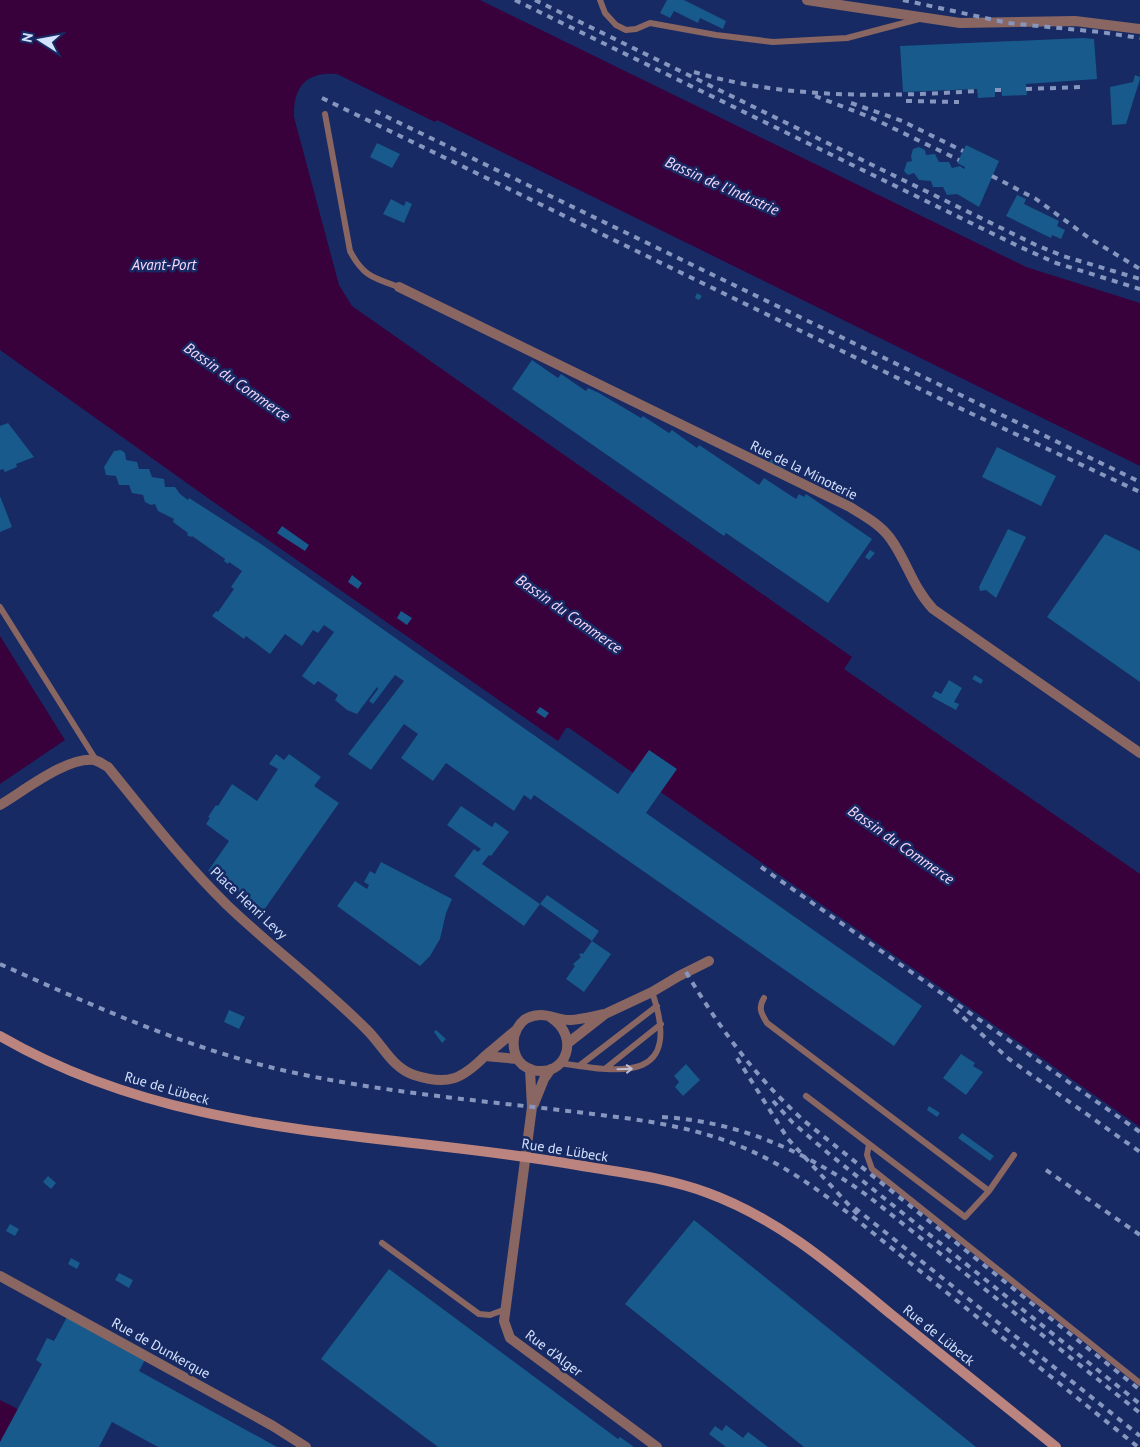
<svg xmlns="http://www.w3.org/2000/svg" width="1140" height="1447" font-family="'PT Sans',sans-serif">
<style>
.water{fill:#39013c}
.building{fill:#175a8b}
.lines{fill:none;stroke-linecap:round;stroke-linejoin:round}
.service{stroke:#896662;stroke-width:6}
.minor{stroke:#896662;stroke-width:10}
.secondary{stroke:#bc847e;stroke-width:10}
.rail{stroke:#8696be;stroke-width:4;stroke-dasharray:6 6;stroke-linecap:butt}
.oneway{stroke:#bebdcf}
.labels{text-anchor:middle;stroke-width:5;stroke-linejoin:round;paint-order:stroke}
.street-label{font-size:14px;fill:#d5e2fe;stroke:#172a63}
.water-label{font-size:15px;font-style:italic;fill:#f9d8f9;stroke:#172a63}
</style>
<rect width="100%" height="100%" fill="#172a63"/>
<path class="water" d="M0 0H480L1026 267 1140 303V466L437 120 435 122 337 74C306 71 293 87 294 117L339 285 352 306 852 657 844 669 1140 874V1127L569 728H566L558 741 222 508 0 350Z
M0 636 65 740 0 784Z
M0 1400 12 1406 87 1447H0Z"/>
<path class="building" d="M667 0H684L726 21 723 29 700 18 698 23 674 11 670 18 660 13Z
M1083 38 1094 39 1097 79 1026 84 1027 95 1002 96 1001 88 995 89V97L978 98 977 89 903 92 900 46Z
M1135 75 1140 77V79L1126 124 1112 125 1110 87 1133 82Z
M377 143 400 154 392 168 370 157Z
M966 145 999 161 979 207 957 194 947 195 943 187H933L931 181 919 180 914 173 908 175 904 171 907 162 912 161 911 156 913 149 919 147 925 150 926 155 935 154 939 162H949L952 168 960 166 964 169 965 167 957 163Z
M1017 195 1026 199 1024 204 1059 221 1057 226 1065 230 1061 239 1052 235 1051 238 1006 216Z
M391 199 404 206 406 201 412 204 404 223 383 214Z
M697 293 702 296 699 300 695 298Z
M532 360 558 378 561 374 586 391 588 388 599 393 641 418 643 416 669 433 672 430 697 448 699 445 759 485 764 478 796 499 799 494 804 497 806 494 872 539 828 603 726 533 724 536 512 389Z
M8 423 34 457 16 464 17 467 5 472 3 469 0 470V426Z
M997 447 1056 476 1041 506 982 477Z
M121 450 125 453 126 460 137 462 139 469H149L152 477 164 479 165 487H175L180 494 188 500 189 498 264 546 618 794 649 750 677 769 646 813 922 1006 894 1046 534 795 531 800 524 795 514 811 446 763 433 781 401 758 418 734 404 724 371 770 348 754 404 681 395 675 373 704 369 701 378 689 377 687 357 714 347 710 335 700 338 695 318 681 314 685 302 676 334 632 324 625 318 633 313 630 302 646 285 634 270 654 246 636 244 639 212 616 216 611 218 612 234 589 231 587 242 571 229 562 228 564 224 561 225 559 192 536 191 537 187 535 188 533 173 522 174 519 158 511 155 504 151 505 145 502 143 495 132 493 129 485H119L116 476 106 475 104 467 114 451Z
M772 457 786 465 783 472 768 465Z
M0 496 12 527 0 532Z
M282 526 309 545 305 551 277 533Z
M1008 529 1026 537 996 598 986 590 980 591 979 587Z
M1105 534 1140 551V682L1047 617Z
M870 550 875 553 869 560 865 557Z
M352 575 362 583 358 589 348 582Z
M401 611 412 618 407 625 397 618Z
M975 675 983 680 981 684 972 679Z
M949 680 962 688 954 702 959 704 956 710 932 697 935 691 941 694Z
M540 707 549 713 545 718 536 712Z
M276 754 284 760 289 754 321 777 314 786 339 803 264 910 208 871 229 841 206 824 210 818 208 817 216 805 218 806 232 784 257 801 278 769 269 764Z
M461 806 492 827 495 822 509 832 491 856 489 855 482 864 540 904 524 926 454 876 474 849 478 852 481 849 447 825Z
M381 862 452 899 446 913 440 939 430 956 420 966 337 906 355 881 367 889 369 885 364 882 370 871 375 874Z
M547 895 599 931 592 941 611 954 584 992 566 979 575 966 573 964 581 957 579 955 581 953 583 954 592 941 540 904Z
M229 1010 245 1017 239 1029 224 1022Z
M436 1030 446 1039 442 1043 434 1032Z
M961 1054 975 1063 973 1066 983 1072 966 1095 943 1078Z
M686 1064 700 1080 683 1096 675 1087 679 1082 674 1076Z
M929 1106 940 1113 937 1117 927 1110Z
M962 1133 994 1156 990 1161 958 1138Z
M48 1176 56 1183 51 1189 43 1182Z
M694 1220 976 1447H804L625 1304Z
M10 1224 19 1229 15 1236 6 1231Z
M71 1258 80 1263 77 1269 68 1264Z
M389 1269 618 1439 620 1437 634 1447H438L321 1359Z
M119 1273 133 1280 129 1288 115 1280Z
M67 1317 145 1360 139 1371 277 1447H158L112 1422 99 1447H0V1442L42 1364 36 1360 47 1338 54 1341Z
M726 1425 743 1438 748 1432 768 1447H726L709 1434 715 1426 722 1431Z"/>
<g class="lines">
<path class="service" d="M600 0 605 13 616 25 626 30 636 29 650 23 716 35 773 42 847 38 919 19
M325 114 350 251C363 276 373 278 399 287
M0 607 96 760
M764 998C758 1008 761 1013 767 1023L989 1191 1014 1155
M560 1063C625 1074 683 1081 652 992
M579 1066 657 1006
M606 1068 661 1024
M806 1096 965 1217 989 1191
M869 1144 867 1155 872 1169 1140 1383
M382 1243 479 1314 490 1315 506 1309"/>
<path class="minor" d="M807 0 960 23 1075 21 1140 29
M399 287 850 507C864 516 880 524 890 538 907 561 913 588 933 609L1140 753
M0 805C24 791 66 757 94 760 99 761 104 765 108 767 147 815 184 863 227 905 272 948 322 985 366 1029 382 1044 392 1068 414 1075 448 1086 462 1079 485 1056
M550 1017C581 1036 567 1078 533 1070 526 1068 519 1063 516 1056 509 1037 518 1015 541 1015 551 1015 561 1021 571 1020 582 1019 594 1016 605 1014
M516 1030 485 1056 517 1059
M568 1043 605 1014 652 992 679 976 709 961
M530 1070 532 1107 504 1321 510 1338 657 1447
M534 1104 544 1079 551 1069
M0 1276 273 1426 306 1447"/>
<path class="secondary" d="M0 1036C180 1140 374 1130 571 1164 617 1172 665 1177 708 1193 779 1219 835 1268 892 1315 947 1359 1001 1403 1056 1447"/>
<path class="rail" d="M515 0 1018 246 1056 263 1140 289
M535 0 1036 245 1063 256 1140 279
M903 0 1008 23 1100 32 1140 38
M694 72C785 99 883 97 977 91
M1026 89 1081 87
M995 90H1001
M815 96 870 117 959 160
M322 98 953 405 1140 492
M906 101 959 102
M851 103 902 121 963 151
M375 111 1140 482
M992 176 1036 199 1089 238 1140 269
M761 867 1140 1132
M0 964C98 1008 195 1052 300 1074 386 1092 473 1100 560 1110 624 1118 689 1123 749 1150 807 1176 855 1219 904 1258
M686 972C721 1030 753 1074 803 1120L1140 1390
M954 1009 1009 1059 1140 1152
M737 1058 788 1139 859 1216
M773 1101 793 1123 828 1153 1140 1404
M662 1117C738 1121 807 1152 868 1196L1140 1413
M1046 1170 1140 1235
M855 1208 1140 1436
M899 1254 1138 1447"/>
</g>
<defs><path id="oneway-shaft" d="M-6 0H5M1.5-3L5.5 0L1.5 3" fill="none" stroke-width="1.6" stroke-linecap="round" stroke-linejoin="round" transform="scale(1.25)"/></defs>
<use class="oneway" href="#oneway-shaft" transform="translate(625 1069) rotate(-2)"/>
<g class="labels">
<g class="street-label">
<text transform="translate(804 470) rotate(26)" y="5">Rue de la Minoterie</text>
<text transform="translate(249 903) rotate(43)" y="5">Place Henri Levy</text>
<text transform="translate(167 1088) rotate(16)" y="5">Rue de Lübeck</text>
<text transform="translate(565 1150) rotate(9)" y="5">Rue de Lübeck</text>
<text transform="translate(939 1335) rotate(39)" y="5">Rue de Lübeck</text>
<text transform="translate(161 1348) rotate(29)" y="5">Rue de Dunkerque</text>
<text transform="translate(554 1353) rotate(37)" y="5">Rue d'Alger</text>
</g>
<g class="water-label">
<text transform="translate(722 186) rotate(24)" y="5">Bassin de l'Industrie</text>
<text x="164" y="270">Avant-Port</text>
<text transform="translate(237 382) rotate(35)" y="5">Bassin du Commerce</text>
<text transform="translate(569 614) rotate(35)" y="5">Bassin du Commerce</text>
<text transform="translate(901 845) rotate(35)" y="5">Bassin du Commerce</text>
</g>
</g>
<g transform="translate(40 40) rotate(281)" stroke="#172a63" stroke-width="4" paint-order="stroke">
<path d="M0-4L9 19L0 12L-9 19Z" fill="#d5e2fe"/>
<text y="-8" font-size="14" font-weight="bold" text-anchor="middle" fill="#d5e2fe">N</text>
</g>
</svg>
